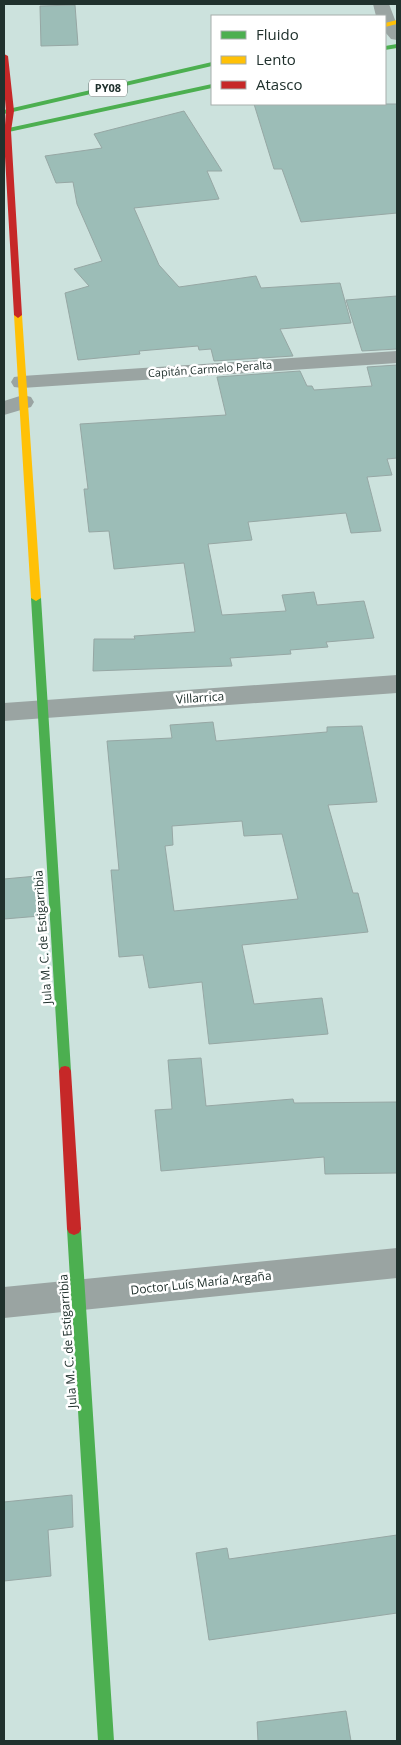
<svg xmlns="http://www.w3.org/2000/svg" width="401" height="1745" font-family="'Open Sans',sans-serif">
<style>
.building{fill:#9cbdb7;stroke:#96a7a4;fill-rule:evenodd}
.lines{fill:none;stroke-linecap:round;stroke-linejoin:round}
.street{fill:#9aa4a2;fill-rule:evenodd}
.fast{fill:#4caf50;fill-rule:evenodd}
.slow{fill:#ffc107;fill-rule:evenodd}
.jam{fill:#c62828;fill-rule:evenodd}
.labels{text-anchor:middle;stroke-width:5;stroke-linejoin:round;paint-order:stroke}
.shield{fill:#fff;stroke:#636f6c;stroke-width:1}
.shield-label{font-size:11px;font-weight:bold;fill:#20312d}
.far-street-label{font-size:11px;fill:#20312d;stroke:#fff}
.street-label{font-size:12px;fill:#20312d;stroke:#fff}
</style>
<rect width="100%" height="100%" fill="#cce2dd"/>
<path class="building" d="M75 5 78 45 41 46 40 6Z
M254 104H397V213L301 222 282 169H274Z
M184 111 222 171H207L219 199 134 208 159 265 179 287 256 276 261 288 340 283 351 323 280 329 293 356 214 361 211 349 199 350 198 346 139 351 140 354 78 360 65 293 89 286 74 269 102 261 77 204 73 182 56 183 45 156 102 148 94 134Z
M397 296V349L362 351 346 300Z
M397 365V458L387 459 392 475 367 477 381 531 351 533 346 513 248 522 252 540 208 544 222 615 286 611 282 595 314 592 317 605 364 601 374 638 326 642 328 647 290 650 291 654 230 658 232 666 93 671 94 639H135L134 636 195 632 184 563 114 569 109 531 89 532 84 489H88L80 424 226 415 217 377 300 371 307 386H312L314 390 372 386 367 367Z
M213 722 216 741 327 732V727L362 726 377 802 328 805 353 893H358L368 932 242 945 254 1004 322 998 328 1034 209 1044 202 982 149 988 143 955 119 957 111 870H119L107 741 172 738 170 725ZM242 821 244 836 282 834 298 899 174 911 165 846 173 845 172 826Z
M37 876 40 916 4 919V879Z
M201 1058 206 1106 293 1099 294 1103 397 1102V1173L325 1174 324 1157 161 1171 155 1110 172 1109 168 1060Z
M72 1495 73 1527 48 1530 51 1576 4 1581V1502Z
M397 1535V1613L209 1640 196 1553 227 1548 229 1559Z
M346 1711 351 1741H258L257 1722Z"/>
<g class="lines">
<path class="street" d="M373 4H389L397 25V40L391 39 385 32V16H376Z
M397 351V363L22 388 14 387 11 382 14 377 22 376Z
M23 395 31 397 34 402 31 407 4 415V401Z
M397 675V693L4 721V703Z
M397 1248V1278L4 1318V1287Z"/>
<path class="fast" d="M397 44V48L385 50V46Z
M212 62V66L4 114V110Z
M212 84V88L4 133V129Z
M36 595 41 598 71 1071 69 1075 65 1076 61 1075 59 1071 31 598Z
M74 1223 79 1225 81 1229 114 1741H98L67 1229 69 1225Z"/>
<path class="slow" d="M397 20V24L385 27V23Z
M18 312 22 315 41 598 36 601 31 598 14 315Z"/>
<path class="jam" d="M4 54 8 56 14 111 11 131 22 315 18 318 14 315 4 139 6 111 4 87Z
M65 1066 69 1067 71 1071 81 1229 79 1233 74 1235 69 1233 67 1229 59 1071 61 1067Z"/>
</g>
<g class="labels">
<rect class="shield" x="89" y="79.5" width="38" height="17" rx="4"/>
<g class="shield-label">
<text x="108" y="92">PY08</text>
</g>
<g class="far-street-label">
<text transform="translate(210 369) rotate(-4)" y="4">Capitán Carmelo Peralta</text>
</g>
<g class="street-label">
<text transform="translate(200 698) rotate(-4)" y="4">Villarrica</text>
<text transform="translate(43 937) rotate(-94)" y="4">Jula M. C. de Estigarribia</text>
<text transform="translate(201 1283) rotate(-6)" y="4">Doctor Luís María Argaña</text>
<text transform="translate(68 1341) rotate(-94)" y="4">Jula M. C. de Estigarribia</text>
</g>
</g>
<rect width="401" height="1745" fill="none" stroke="#20312d" stroke-width="10"/>
<rect x="211" y="15" width="175" height="90" fill="#ffffff" stroke="#a6adab"/>
<rect x="221" y="31" width="25" height="8" fill="#4caf50" stroke="#a6adab"/>
<text x="256" y="40" font-size="15" fill="#20312d">Fluido</text>
<rect x="221" y="56" width="25" height="8" fill="#ffc107" stroke="#a6adab"/>
<text x="256" y="65" font-size="15" fill="#20312d">Lento</text>
<rect x="221" y="81" width="25" height="8" fill="#c62828" stroke="#a6adab"/>
<text x="256" y="90" font-size="15" fill="#20312d">Atasco</text>
</svg>
